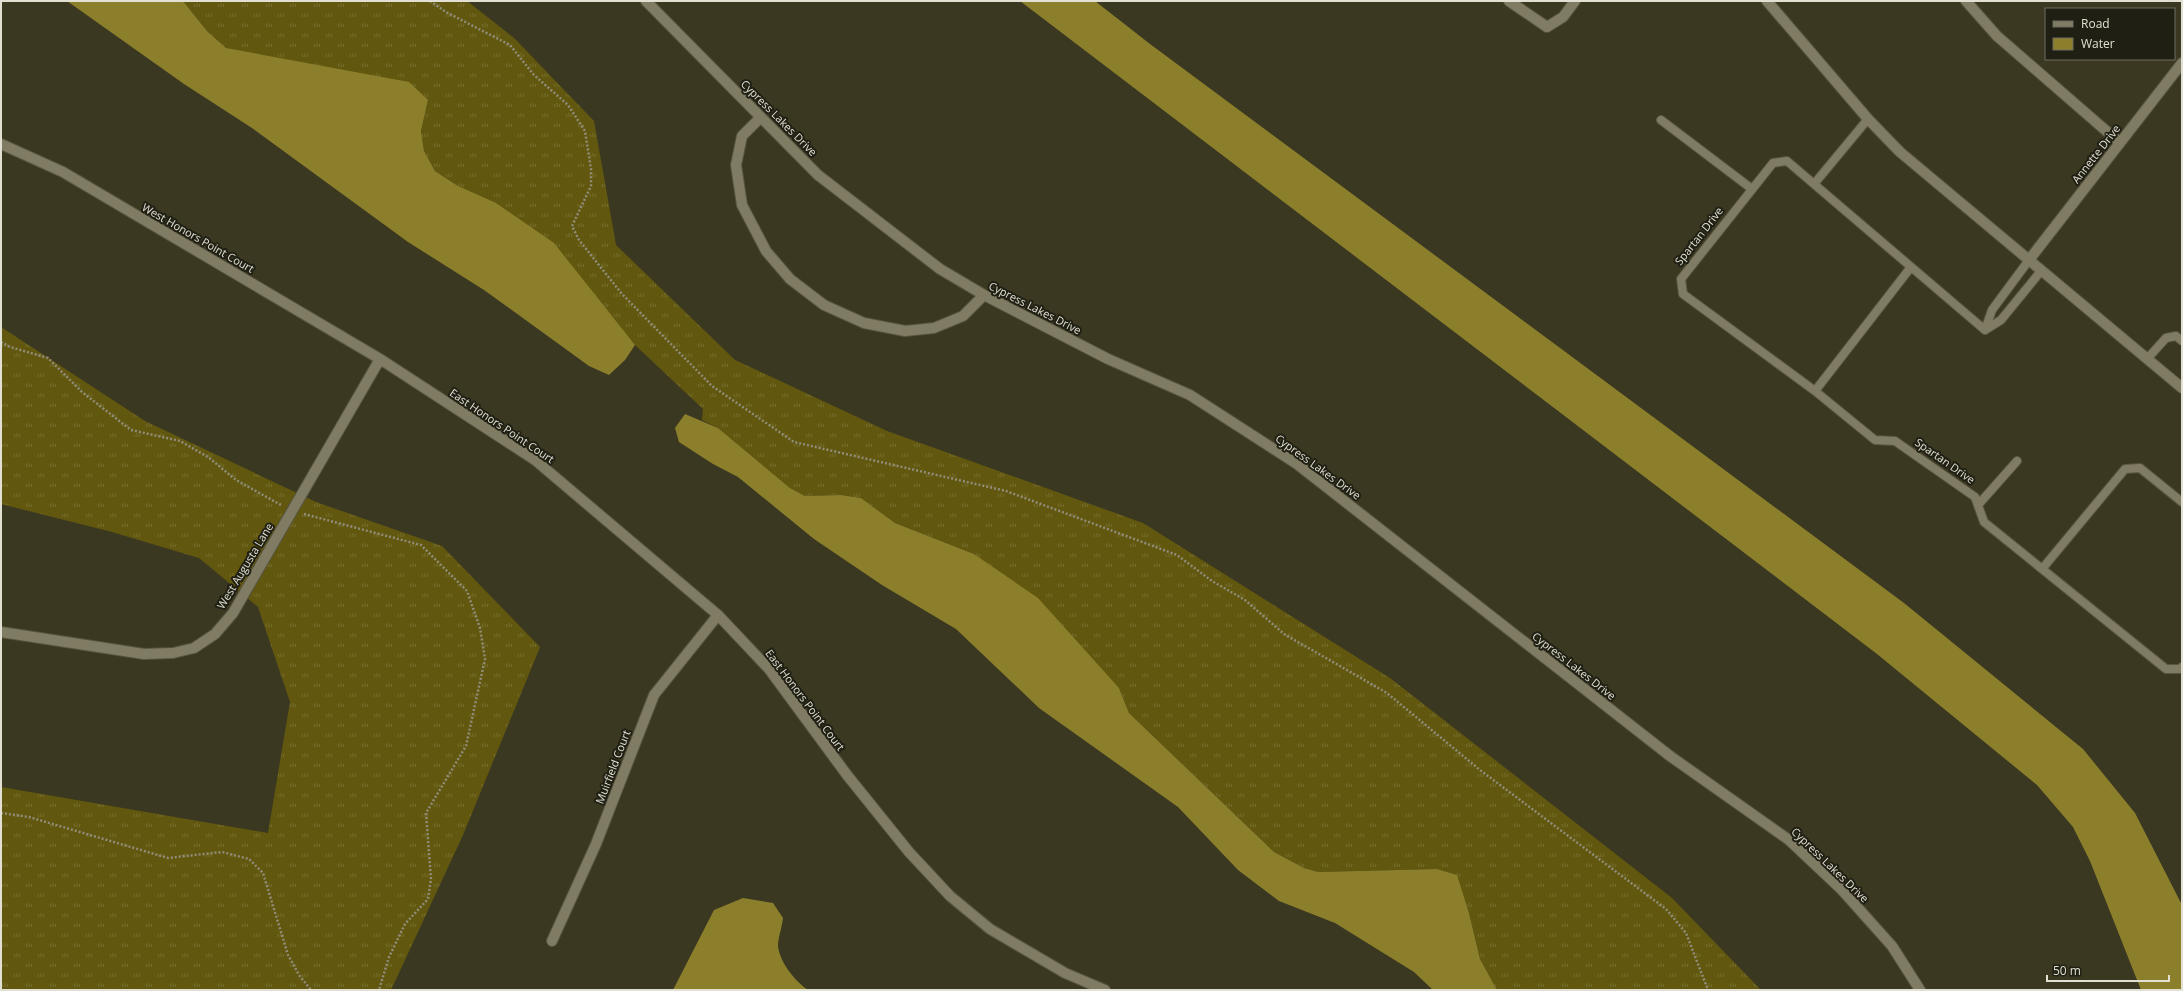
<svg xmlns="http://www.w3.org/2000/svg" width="2183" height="991" font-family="'Open Sans',sans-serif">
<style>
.grass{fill:url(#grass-tufts)}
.water{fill:#8c7f2c}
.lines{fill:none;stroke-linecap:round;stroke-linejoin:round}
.lane-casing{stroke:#585541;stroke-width:10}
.street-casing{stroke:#585541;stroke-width:12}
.secondary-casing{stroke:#585541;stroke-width:12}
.path{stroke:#908d7b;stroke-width:2.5;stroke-dasharray:2 2;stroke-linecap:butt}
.lane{stroke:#807c63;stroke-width:8}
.street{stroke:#807c63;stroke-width:10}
.secondary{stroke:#807c63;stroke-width:10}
.labels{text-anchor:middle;stroke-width:4;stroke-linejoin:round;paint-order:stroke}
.street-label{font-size:11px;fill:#e2e0d2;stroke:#201f14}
</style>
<defs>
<pattern id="grass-tufts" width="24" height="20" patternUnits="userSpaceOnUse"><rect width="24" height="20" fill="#61570e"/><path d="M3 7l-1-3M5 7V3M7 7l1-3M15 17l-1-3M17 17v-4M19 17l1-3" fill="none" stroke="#776f30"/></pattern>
</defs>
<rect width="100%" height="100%" fill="#3b3821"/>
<path class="grass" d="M183 1H467L514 38 594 121 616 245 735 360 887 431 1143 523 1390 678 1672 898 1761 990H1497L1480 959 1469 913 1456 875 1437 869 1318 872 1304 868 1274 852 1129 713 1119 688 974 554 895 523 861 498 841 495 805 496 790 488 718 428 702 420 703 409 635 345 604 308 458 186 435 171 424 151 421 131 428 100 226 48 207 31Z
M1 327 145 421 316 502 442 546 540 647 463 835 391 990H1V787L268 833 290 702 258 607 199 558 112 532 1 504Z"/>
<path class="water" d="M67 1H183L207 31 226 48 409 82 428 100 421 131 424 151 435 171 458 186 496 203 554 243 635 345 625 360 609 375 589 366 484 290 408 242 252 128 184 84Z
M1020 1H1095L1150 44 1904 603 2083 749 2135 813 2182 905V990H2141L2090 861 2073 827 2037 785 1877 654Z
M685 414 718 428 790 488 805 496 841 495 861 498 895 523 974 554 1038 598 1119 688 1129 713 1274 852 1304 868 1318 872 1437 869 1457 875 1469 913 1480 959 1497 990H1433L1414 972 1335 923 1279 901 1238 870 1178 807 1039 708 956 629 882 585 814 539 738 477 713 464 679 442 675 428Z
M743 898 773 903 783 918C782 927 778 938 778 946 780 963 795 981 808 990H673L714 910Z"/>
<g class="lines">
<g class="lane-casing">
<path id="lane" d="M1661 120 1752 189
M1814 184 1868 119
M1985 330 1787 161 1773 163 1681 279 1683 294 1815 391 1875 440 1895 441 1975 497 1984 522 2166 669H2180L2182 667
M1985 330 1992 310 2029 260
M1985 330 2001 320 2041 271
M2147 359 2166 338 2176 336 2182 341
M1815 391 1911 267
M1978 505 2017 461
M2042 569 2125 469 2140 468 2182 502"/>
</g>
<g class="street-casing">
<path id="street" d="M646 1 818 175 940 269 984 295 1108 359 1190 395 1297 464 1670 756 1789 840 1841 889 1892 946 1920 990
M1509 1 1547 27 1563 17 1575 1
M1966 1 1997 36 2119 142
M760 118 742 136 736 165 742 205 766 251 790 279 824 305 864 323 905 331 934 328 963 316 984 295
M1 144 63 172 380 359 535 460 718 615 769 669 847 775 909 852 950 896 990 929 1065 973 1105 990
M2029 260 2182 63
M1 632 144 654 173 653 194 648 215 634 233 613 380 359
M552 941 596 844 654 695 718 615"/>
</g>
<g class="secondary-casing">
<path id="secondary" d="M1767 1 1868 119 1900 152 2182 388"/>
</g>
<path class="path" d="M430 1 446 12 510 45 534 75 568 105 585 131 591 169V186L572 226 579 240 622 294 712 386 794 442 1006 491 1177 555 1212 581 1245 600 1284 634 1387 693 1480 770 1666 909 1686 933 1708 990
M1 342 10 347 48 358 82 392 131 430 180 441 208 457 236 480 281 505
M304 514 421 545 467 591 480 628 485 659 466 746 426 813 431 879 428 899 405 924 389 957 379 990
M1 813 29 817 168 858 222 852 249 859 263 873 288 955 299 975 311 990"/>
<use href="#lane" class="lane"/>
<use href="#street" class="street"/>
<use href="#secondary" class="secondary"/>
</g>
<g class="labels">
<g class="street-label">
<text transform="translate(779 118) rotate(45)" y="4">Cypress Lakes Drive</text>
<text transform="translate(2096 154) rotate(-52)" y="4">Annette Drive</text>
<text transform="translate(1699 236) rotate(-52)" y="4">Spartan Drive</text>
<text transform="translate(198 238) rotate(30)" y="4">West Honors Point Court</text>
<text transform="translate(1035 308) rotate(27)" y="4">Cypress Lakes Drive</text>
<text transform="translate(502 426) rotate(34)" y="4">East Honors Point Court</text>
<text transform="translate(1945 461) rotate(35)" y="4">Spartan Drive</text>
<text transform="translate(1318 467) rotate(36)" y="4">Cypress Lakes Drive</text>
<text transform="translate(245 566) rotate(-59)" y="4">West Augusta Lane</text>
<text transform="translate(1574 666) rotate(38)" y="4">Cypress Lakes Drive</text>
<text transform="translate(805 700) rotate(53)" y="4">East Honors Point Court</text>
<text transform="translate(613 767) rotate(-69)" y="4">Muirfield Court</text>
<text transform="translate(1830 865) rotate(44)" y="4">Cypress Lakes Drive</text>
</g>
</g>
<rect width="2183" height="991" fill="none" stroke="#e2e0d2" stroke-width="4"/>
<rect x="2045" y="8" width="130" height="52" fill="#201f14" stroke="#6e6c60"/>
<rect x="2053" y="21" width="20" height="6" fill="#807c63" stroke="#6e6c60"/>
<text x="2081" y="28" font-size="12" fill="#e2e0d2">Road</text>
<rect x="2053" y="38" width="20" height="12" fill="#8c7f2c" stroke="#6e6c60"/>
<text x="2081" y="48" font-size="12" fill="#e2e0d2">Water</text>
<path d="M2047 975v6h122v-6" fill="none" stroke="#e2e0d2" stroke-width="2"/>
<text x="2053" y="975" font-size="12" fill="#e2e0d2" stroke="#201f14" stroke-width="3" paint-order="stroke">50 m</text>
</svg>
